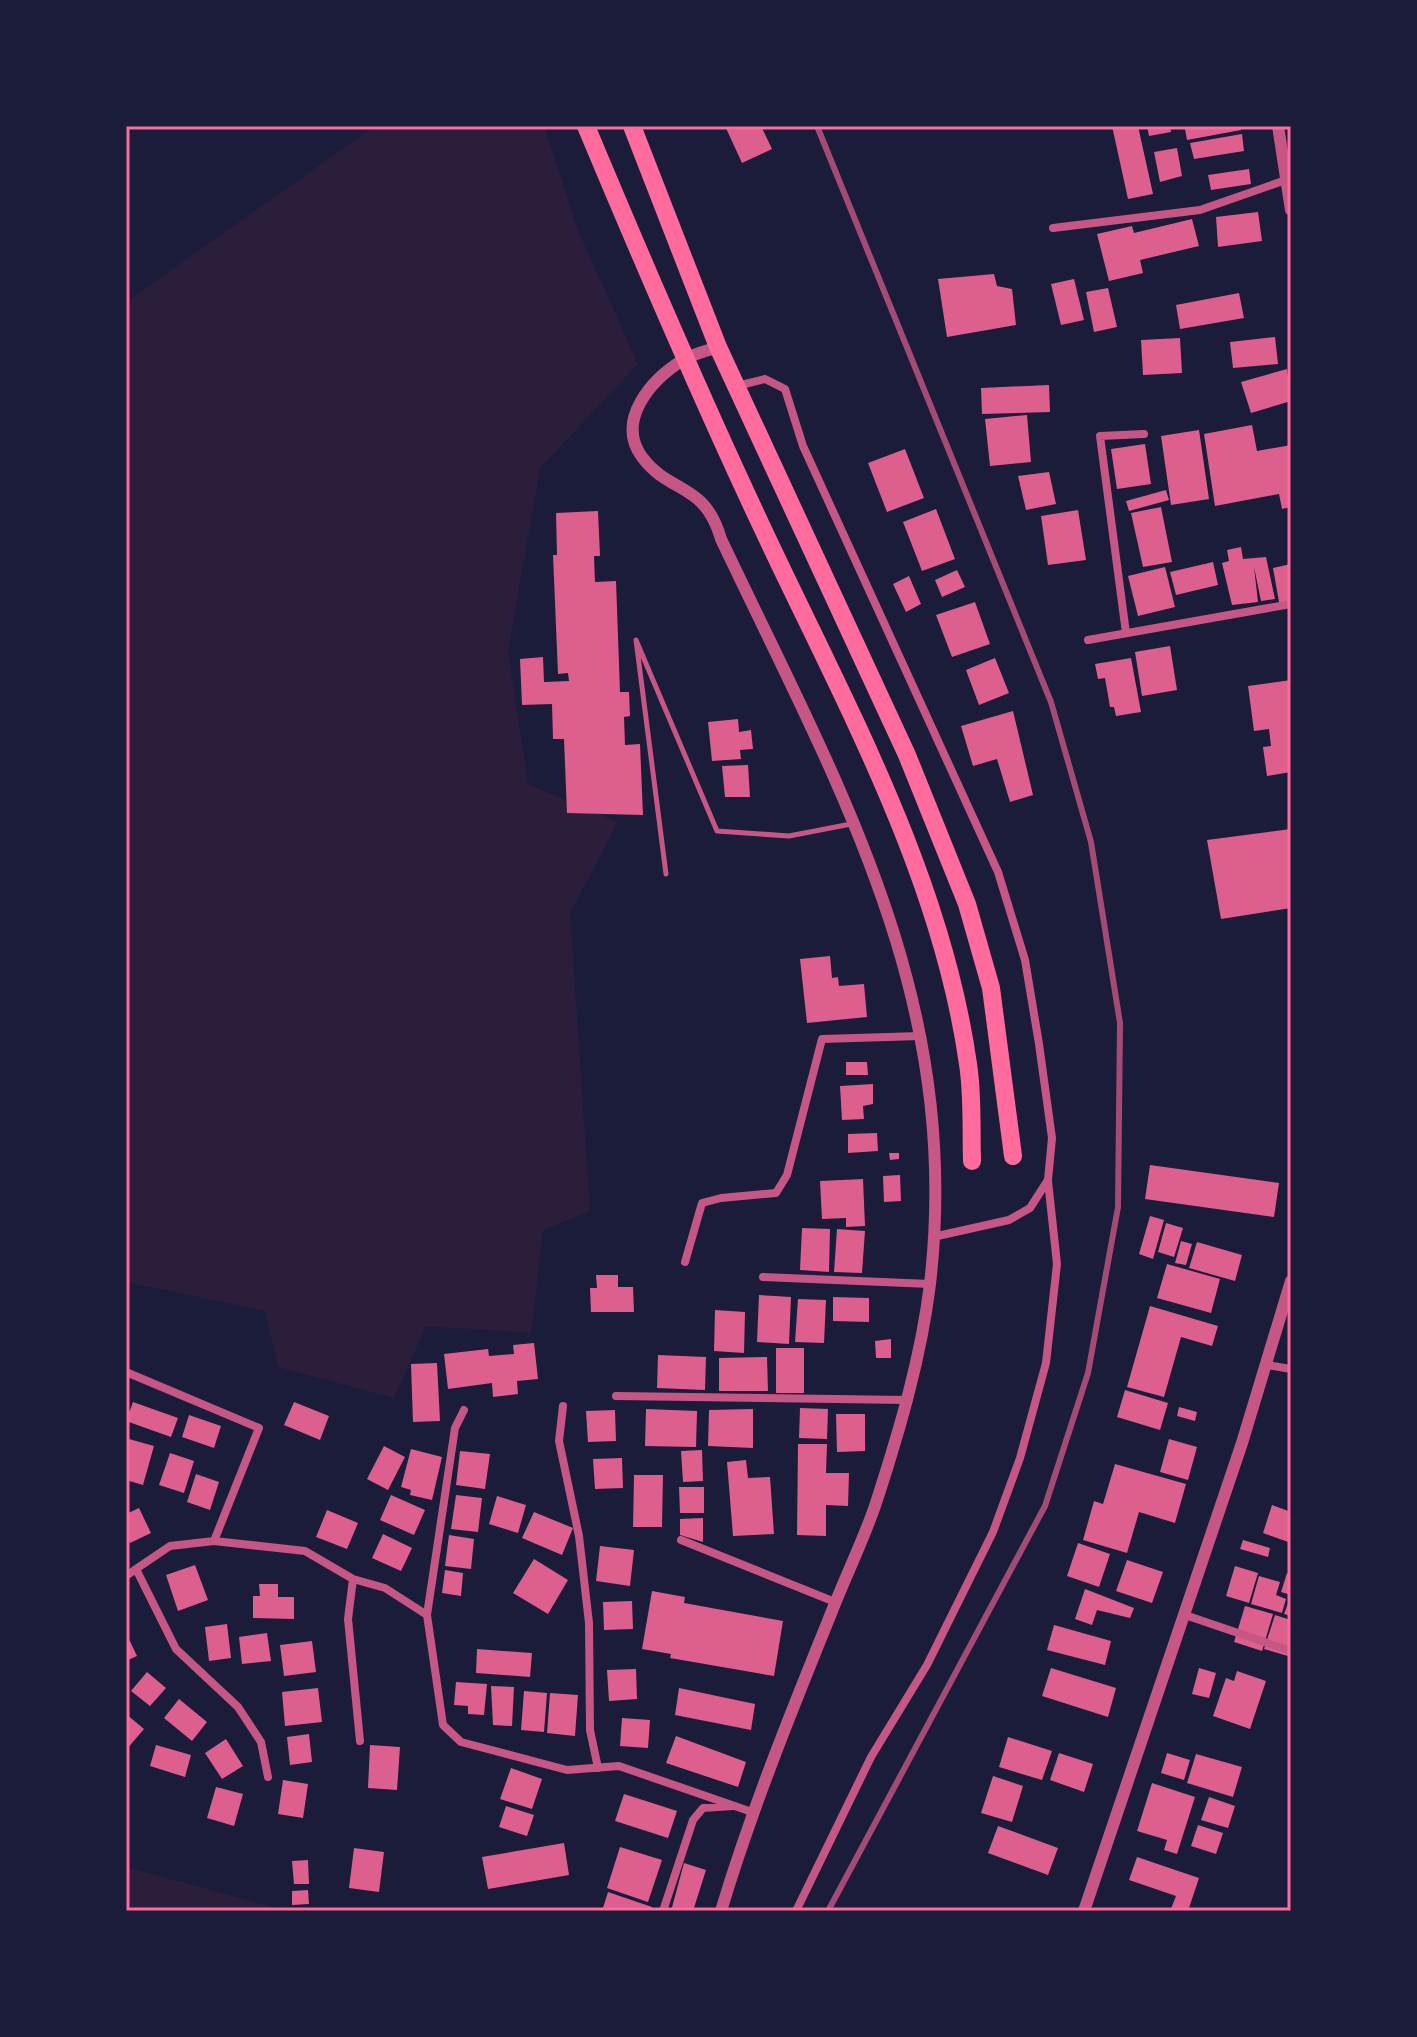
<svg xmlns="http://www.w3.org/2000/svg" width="1417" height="2037" font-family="Overpass,sans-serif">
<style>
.green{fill:#2a1e3b}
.building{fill:#dd5f8e}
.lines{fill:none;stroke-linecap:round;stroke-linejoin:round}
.service{stroke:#c65784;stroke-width:5}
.minor{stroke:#c65784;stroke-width:8}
.tertiary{stroke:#c65784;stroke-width:12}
.trunk{stroke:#ff6b9d;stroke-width:18}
.rail{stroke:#a44b75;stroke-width:6}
.neatline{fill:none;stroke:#ff6b9d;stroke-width:3}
</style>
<rect width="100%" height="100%" fill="#1b1b3a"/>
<path class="green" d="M375 126H544L578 230 638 364 540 468 508 652 528 784 618 822 570 913 590 1211 543 1230 531 1333 426 1326 394 1398 278 1367 265 1311 126 1282V302Z
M126 1867 288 1911H126Z"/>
<path class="building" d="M725 126H761L772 149 742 163Z
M1112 126H1138L1153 194 1128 199Z
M1147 126H1170L1171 132 1149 136Z
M1195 126H1240L1241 130 1187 140 1185 129Z
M1242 134 1244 151 1194 159 1190 143Z
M1177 148 1182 176 1160 182 1154 152Z
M1249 169 1251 184 1211 190 1208 175Z
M1258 212 1262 241 1218 247 1216 217Z
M1192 219 1199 246 1140 260 1143 273 1109 281 1097 234 1132 226 1134 233Z
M994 274 997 286 1012 289 1016 325 947 337 938 279Z
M1074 279 1084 320 1061 325 1051 284Z
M1108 288 1117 327 1094 332 1086 292Z
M1239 293 1244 318 1180 329 1176 305Z
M1275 337 1278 364 1233 368 1230 342Z
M1180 338 1182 373 1143 375 1141 340Z
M1287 369 1291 401 1251 413 1241 382Z
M1049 385 1050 412 982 414 981 388Z
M1027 415 1031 462 990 466 985 419Z
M1252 425 1257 451 1291 445V507L1282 509 1279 494 1215 506 1204 434Z
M1199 430 1209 499 1171 505 1161 436Z
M1145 444 1151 484 1117 489 1111 449Z
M905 449 924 498 887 512 868 463Z
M1049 472 1056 504 1026 510 1018 476Z
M1166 490 1169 500 1129 511 1126 501Z
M1161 507 1172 562 1143 567 1131 513Z
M936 509 955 559 922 571 903 522Z
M1078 510 1086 560 1048 565 1041 516Z
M598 511 600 556H594L595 582 616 581 620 692H629L630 716 624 717 625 745 640 744 643 815 567 813 564 739H553L552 704 522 705 520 659 543 657 544 682 569 681 568 673 558 674 553 555H557L556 513Z
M1241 547 1243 559 1266 557 1275 599 1261 601 1254 567 1258 602 1232 605 1222 563 1229 561 1227 550Z
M1213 562 1218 585 1176 595 1170 572Z
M1291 564V605L1279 602 1273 568Z
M1165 567 1175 607 1138 616 1128 576Z
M957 570 965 587 942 597 935 580Z
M909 576 921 604 906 612 893 584Z
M975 602 990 644 952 657 936 615Z
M1170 646 1177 690 1142 696 1135 652Z
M995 658 1009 693 979 705 966 670Z
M1131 658 1141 712 1116 716 1114 707H1110L1105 678 1098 679 1095 664Z
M1291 680V772L1267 776 1263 747 1271 746 1269 729 1254 731 1248 686Z
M1013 711 1033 795 1010 802 997 759 973 766 961 726Z
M738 719 739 732 751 730 753 749 740 750 741 759 712 761 708 722Z
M748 765 750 797H725L722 766Z
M1291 829V908L1221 919 1207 840Z
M830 956 832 978 838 977 839 986 864 984 867 1017 807 1023 800 959Z
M846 1062H867L868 1075H846Z
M873 1084V1104L863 1106 864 1119 842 1120 840 1086Z
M877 1133 878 1151 848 1153V1134Z
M889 1153H899V1159L890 1160Z
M1150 1165 1279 1183 1274 1217 1145 1199Z
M900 1175 901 1201 884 1202 883 1176Z
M863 1179 865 1226 846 1227V1218L822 1219 820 1181Z
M1150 1216 1164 1220 1153 1259 1139 1254Z
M1166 1223 1183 1228 1174 1257 1158 1252Z
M802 1228 830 1229 829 1272 800 1270Z
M837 1229 865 1231 862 1273 834 1272Z
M1181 1241 1192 1244 1186 1265 1175 1263Z
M1197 1242 1242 1255 1235 1281 1189 1268Z
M1167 1264 1220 1279 1211 1313 1157 1298Z
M596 1275H618V1287H633L634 1312H591L590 1288H597Z
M759 1295 791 1297 789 1344 757 1342Z
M833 1297 869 1298V1322L833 1321Z
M798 1299 826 1300 824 1343 795 1342Z
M1150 1306 1218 1326 1212 1346 1181 1337 1164 1397 1127 1387Z
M715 1310 745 1312 744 1353 714 1351Z
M891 1339V1358H876L875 1341Z
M534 1343 538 1379 517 1381 518 1394 493 1397 492 1383 448 1389 444 1354 488 1349 489 1356 514 1354 513 1345Z
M776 1348H804V1393H776Z
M658 1355 706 1357 705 1390 657 1388Z
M767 1357 768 1391H719V1358Z
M437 1363 440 1421 413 1422 411 1364Z
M1125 1390 1168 1403 1160 1430 1117 1417Z
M133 1402 178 1418 171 1437 126 1421Z
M294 1402 329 1416 320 1440 284 1425Z
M1179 1407 1197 1412 1195 1421 1177 1416Z
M800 1408 828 1409 827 1439 799 1438Z
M646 1409 697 1411 696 1447 645 1446Z
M753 1409V1448L708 1446 709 1410Z
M615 1410 616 1441 588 1442 586 1411Z
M836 1414H865V1451L837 1452Z
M189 1415 221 1426 214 1448 182 1437Z
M129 1439 154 1446 143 1485 126 1480Z
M1169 1439 1197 1447 1188 1480 1160 1472Z
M798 1444H827L826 1473H849L848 1506 826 1505V1536L797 1535Z
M384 1446 405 1457 388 1490 367 1479Z
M411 1449 442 1457 432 1500 410 1495 411 1490 401 1487Z
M702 1450 703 1481 683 1482 681 1451Z
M460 1451 490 1454 485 1489 456 1485Z
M170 1453 194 1461 184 1493 159 1485Z
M622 1458 623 1488 595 1489 593 1459Z
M746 1460 748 1478 770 1477 774 1534 733 1536 727 1462Z
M1115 1464 1186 1484 1175 1523 1139 1512 1127 1553 1083 1540 1094 1501 1103 1504Z
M196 1474 219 1482 210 1510 187 1502Z
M634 1475H663L662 1527H633Z
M679 1487H704V1513H680Z
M391 1495 425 1510 414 1535 380 1520Z
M456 1495 482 1498 478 1532 451 1529Z
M497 1496 526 1505 518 1533 489 1524Z
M1272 1505 1291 1512V1543L1263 1533Z
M139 1508 151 1533 130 1543 126 1533V1514Z
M327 1510 358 1523 347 1549 316 1537Z
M534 1512 573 1528 562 1555 522 1538Z
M703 1518V1542L680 1535V1519Z
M383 1534 412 1548 401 1571 372 1558Z
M449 1535 474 1539 471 1569 445 1566Z
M1243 1540 1270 1548 1268 1557 1240 1549Z
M1078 1543 1110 1554 1099 1587 1067 1576Z
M600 1546 634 1550 630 1586 596 1581Z
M534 1559 568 1580 548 1614 513 1593Z
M1127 1560 1163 1572 1152 1603 1116 1591Z
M195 1565 208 1600 178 1611 166 1575Z
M1235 1566 1258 1573 1249 1603 1226 1596Z
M445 1570 463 1573 461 1596 442 1593Z
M1287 1573 1291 1574V1616L1284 1614 1291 1595 1281 1592Z
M1259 1576 1280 1582 1276 1595 1286 1599 1282 1613 1251 1604Z
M259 1584H278V1597H294V1619L253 1618V1596H260Z
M1085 1589 1134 1608 1130 1618 1097 1610 1092 1625 1075 1619Z
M652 1591 685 1597 684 1603 783 1621 774 1676 670 1658 671 1654 642 1649Z
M632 1601 633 1629 604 1630 603 1602Z
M1245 1606 1273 1614 1262 1651 1234 1642Z
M1275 1615 1291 1620 1288 1656 1264 1649Z
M227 1624 231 1658 209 1661 205 1627Z
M1054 1625 1111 1641 1105 1665 1047 1650Z
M126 1633 137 1656 126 1661Z
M267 1633 271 1661 242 1664 239 1637Z
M312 1641 316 1672 284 1676 280 1645Z
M477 1649 532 1653 530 1677 476 1673Z
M1051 1668 1116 1688 1108 1717 1042 1696Z
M1199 1668 1216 1673 1209 1698 1192 1694Z
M636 1669 637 1699 609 1701 607 1670Z
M1237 1671 1266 1681 1250 1729 1213 1716 1226 1678 1234 1681Z
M147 1672 166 1688 150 1706 131 1691Z
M456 1682 487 1684 484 1715 468 1714V1706L454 1705Z
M491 1686 514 1687 512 1726 493 1725Z
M318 1688 322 1722 285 1726 282 1692Z
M679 1688 755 1704 751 1730 675 1715Z
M524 1691 547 1693 544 1732 521 1730Z
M550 1693 578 1695 575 1736 547 1733Z
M179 1699 207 1722 192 1741 164 1718Z
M126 1714 144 1729 126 1750Z
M622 1718 650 1720 648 1748 620 1746Z
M309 1734 312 1762 290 1765 287 1737Z
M676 1736 746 1762 738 1787 666 1763Z
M1008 1737 1052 1751 1042 1780 999 1767Z
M226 1739 243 1766 222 1779 205 1753Z
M156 1745 191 1755 185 1777 150 1766Z
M370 1745 400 1747 397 1790 368 1788Z
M1059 1753 1093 1764 1084 1792 1050 1780Z
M1167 1753 1190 1760 1184 1780 1161 1773Z
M1196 1754 1242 1767 1233 1797 1187 1783Z
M511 1768 542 1779 532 1809 500 1799Z
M993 1776 1023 1786 1012 1822 981 1813Z
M283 1780 308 1784 303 1818 278 1814Z
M1152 1783 1195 1797 1177 1854 1164 1850 1167 1840 1137 1831Z
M216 1787 243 1794 234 1826 207 1818Z
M624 1794 677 1811 668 1838 615 1821Z
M1209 1797 1235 1806 1228 1828 1201 1820Z
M506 1806 534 1815 527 1836 499 1827Z
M1198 1825 1223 1833 1216 1854 1191 1846Z
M998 1826 1058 1848 1048 1875 988 1853Z
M564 1843 569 1875 488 1889 482 1857Z
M620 1847 662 1860 648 1902 607 1888Z
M354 1848 384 1852 379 1892 349 1888Z
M1137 1857 1199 1878 1188 1911H1170L1176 1896 1129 1880Z
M308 1860 309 1884H294L292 1861Z
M684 1863 706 1870 693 1911H671Z
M308 1890 309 1904 292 1905V1891Z
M608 1892 652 1907 650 1911H602Z"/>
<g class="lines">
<path class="service" d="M666 874 636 640 717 831 789 836 851 824"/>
<path class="minor" d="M1053 228 1200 210 1286 180
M737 386 765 379 785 389 803 446 998 872 1025 960 1039 1044 1052 1138 1048 1180 1030 1208 1009 1220 933 1237
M1126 633 1100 436 1144 434
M1088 640 1291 604
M685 1262 702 1203 721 1198 776 1193 787 1175 822 1039 920 1036
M763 1277 930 1284
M1267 1365 1291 1369
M126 1372 259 1428 214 1541
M616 1396 907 1400
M563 1406 559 1441 579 1536 589 1623 590 1730 598 1768
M681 1540 835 1602
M126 1576 136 1569
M353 1579 348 1619 360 1741
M427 1615 455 1428 464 1410
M1185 1615 1291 1651
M268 1777 261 1742 238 1707 176 1649 136 1569 170 1546 214 1541 305 1551 353 1579 385 1588 427 1615 443 1725 461 1742 567 1770 619 1766 752 1812
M663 1911 693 1820 703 1808 733 1806
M796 1911 871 1757 927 1665 993 1532 1020 1458 1046 1363 1057 1264 1048 1181"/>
<path class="tertiary" d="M1278 126 1291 210
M718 347C707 351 693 354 683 360 652 379 615 420 642 457 669 494 705 482 721 539 838 786 963 998 930 1284 921 1358 899 1432 876 1503 864 1539 846 1575 832 1611 792 1710 752 1808 721 1911
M1084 1911 1242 1443 1291 1281"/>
<path class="trunk" d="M586 126C642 260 699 393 761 525 842 698 941 873 968 1064 973 1096 971 1129 972 1161
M632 126 718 347 907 755 967 904 991 988 1013 1156"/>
<path class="rail" d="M817 126 1051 702 1091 842 1120 1023 1118 1207 1088 1373 1045 1506 828 1911"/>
</g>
<rect width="1417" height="2037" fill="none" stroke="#1b1b3a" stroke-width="256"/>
<rect x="128" y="128" width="1161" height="1781" class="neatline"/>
</svg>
